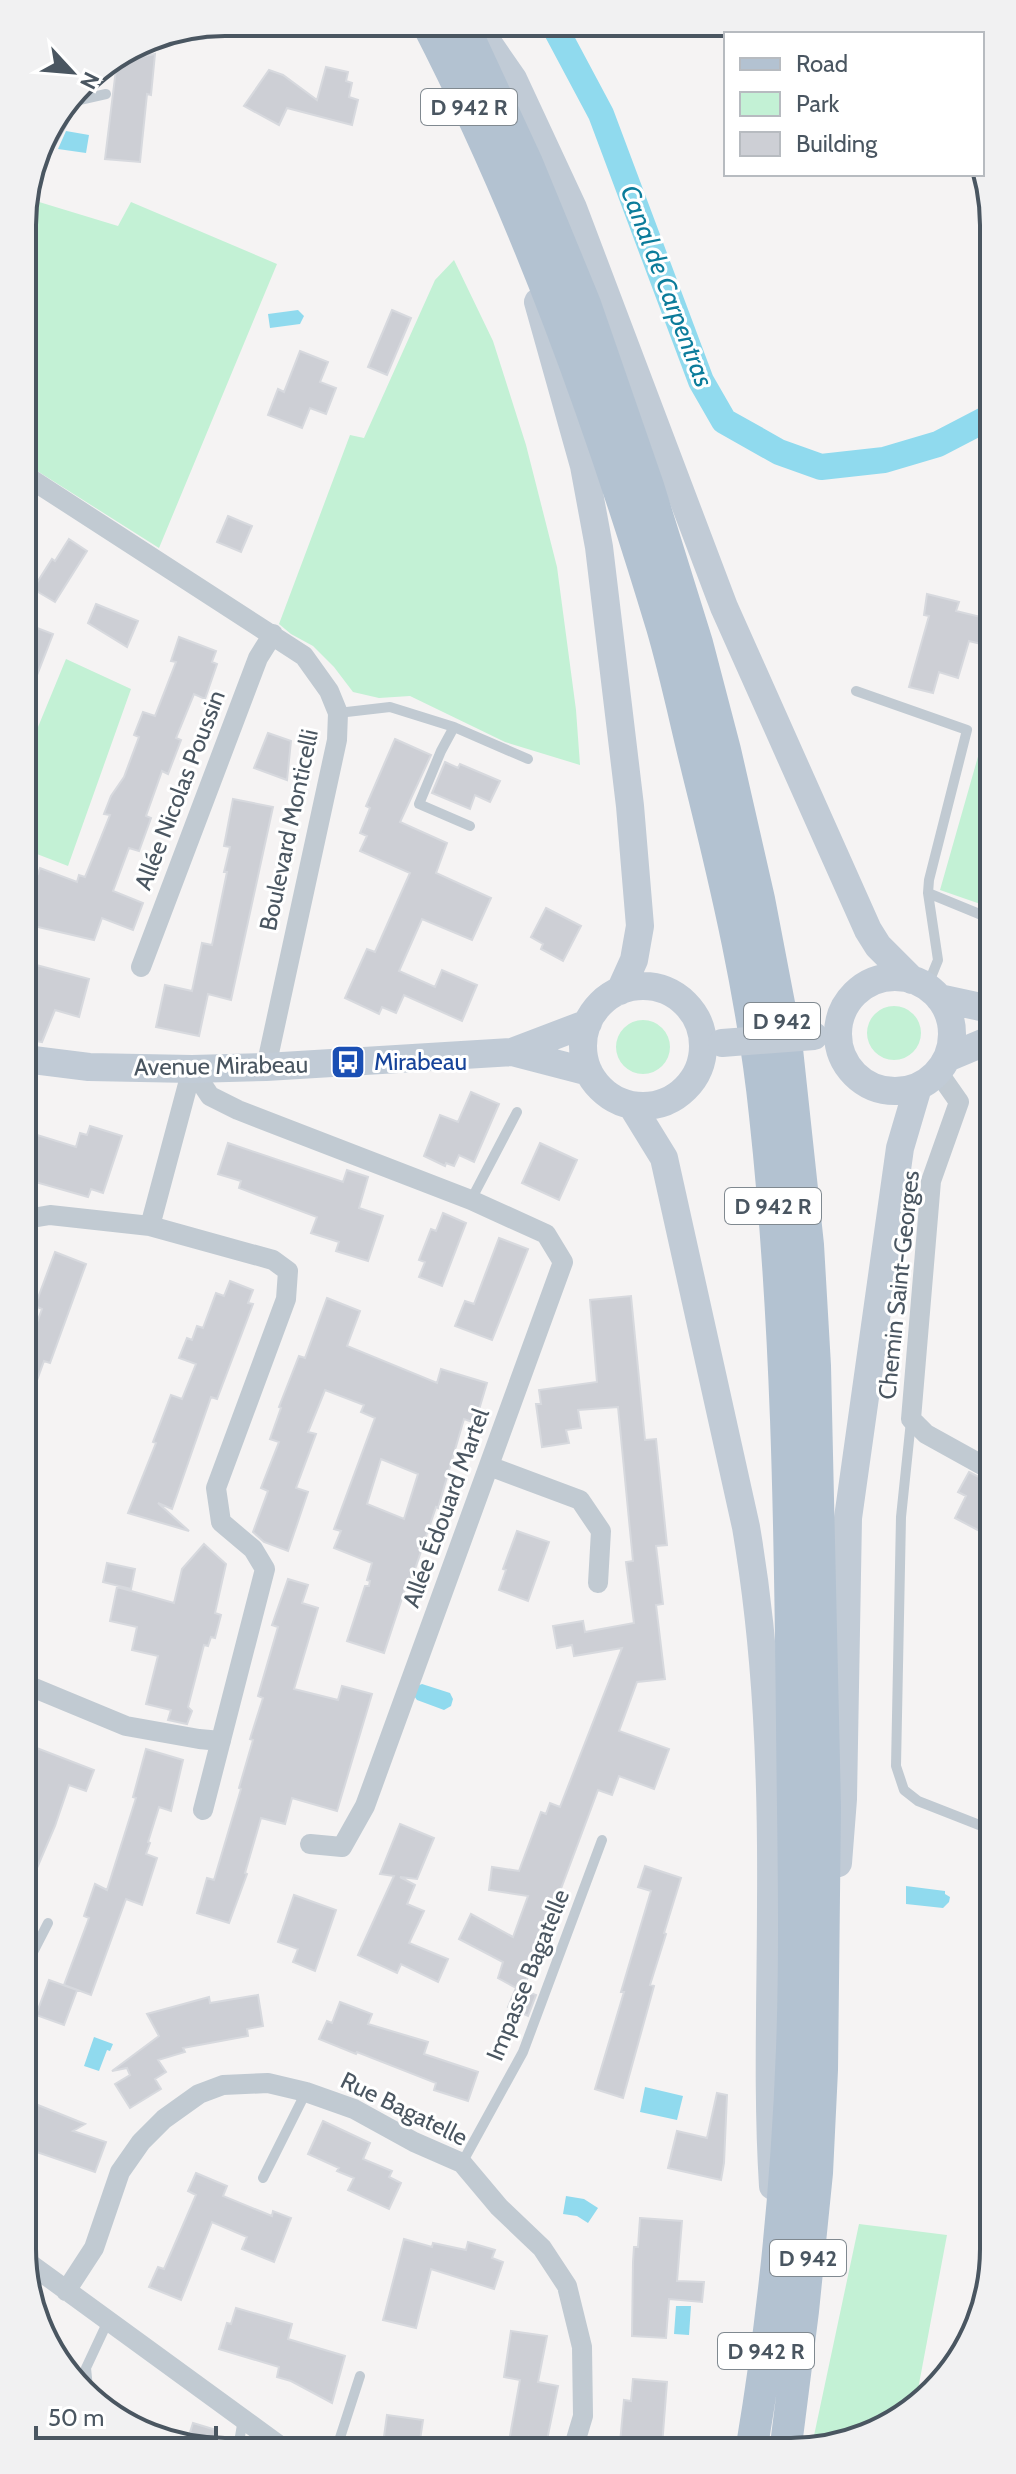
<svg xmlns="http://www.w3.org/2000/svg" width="1016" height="2474" font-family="Cabin,sans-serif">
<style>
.green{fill:#c3f1d5}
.water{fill:#90daee}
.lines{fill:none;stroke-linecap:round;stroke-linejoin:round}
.canal{stroke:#90daee;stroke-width:26}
.building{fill:#cdcfd5;stroke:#d7d9de;stroke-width:2;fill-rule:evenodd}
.service{stroke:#c1cad2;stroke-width:10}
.minor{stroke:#c1cad2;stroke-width:20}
.secondary{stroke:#c1cbd6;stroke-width:28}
.primary{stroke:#b3c2d1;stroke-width:32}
.secondary-bridge{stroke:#c1cbd6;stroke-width:28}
.labels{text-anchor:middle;stroke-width:6;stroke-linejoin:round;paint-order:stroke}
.shield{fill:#fff;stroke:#808990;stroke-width:2}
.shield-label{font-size:22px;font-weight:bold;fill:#4a5661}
.street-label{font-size:24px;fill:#4a5661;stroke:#fff}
.transit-label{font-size:24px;fill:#164399;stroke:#fff;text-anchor:start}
.water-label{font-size:26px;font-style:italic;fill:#0c7c9b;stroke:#fff}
.rim{fill:none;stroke:#4a5661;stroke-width:4}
</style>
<rect width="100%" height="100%" fill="#f5f3f3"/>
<path class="green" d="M26 198 118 226 131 202 277 264 159 548 23 462 22 211Z
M454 260 493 341 526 445 557 567 576 710 580 765 505 742 410 696 379 698 353 692 334 667 313 646 291 634 279 624 350 435 364 438 435 280Z
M66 659 131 689 68 866 24 849V761Z
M989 718V907L940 890Z
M867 1033a27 27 0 1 1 54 0a27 27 0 1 1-54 0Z
M616 1047a27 27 0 1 1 54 0a27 27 0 1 1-54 0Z
M859 2224 947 2235 916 2400 843 2445H812Z"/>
<path class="water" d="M66 131 89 135 86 153 58 149Z
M298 310 304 316 300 324 270 328 268 314Z
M422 1684 450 1693 453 1699 451 1706 444 1710 417 1700 414 1696 417 1686Z
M906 1886 945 1891V1894L950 1897 949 1902 943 1908 906 1904Z
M94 2037 113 2044 110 2051 107 2050 99 2071 84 2066Z
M645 2087 683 2096 677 2120 640 2112Z
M566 2196 584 2199 598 2208 588 2223 577 2216 563 2214Z
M676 2306H691L689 2335 674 2334Z"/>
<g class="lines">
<path class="canal" d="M553 24 601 114 701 381 724 421 779 452 821 467 884 460 938 444 988 418"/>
</g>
<path class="building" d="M155 54 151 95 147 94 140 162 105 159 117 61Z
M326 67 348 72 346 81 352 83 349 97 358 100 352 125 287 108 279 125 244 106 269 70 283 75 317 100Z
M392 310 411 318 387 375 368 367Z
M300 351 328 362 320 382 336 388 326 414 310 408 302 428 268 415 278 389 284 392Z
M228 516 252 526 241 552 217 542Z
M69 539 87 551 55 602 33 589 52 559 55 561Z
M927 594 959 602 956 611 989 619V646L969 641 958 678 939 672 933 693 909 687 929 616 924 615Z
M96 604 138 621 127 647 88 623Z
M24 623 53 634 25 706H24Z
M179 637 216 651 212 662 217 664 205 699 194 694 176 738 181 740 168 774 162 771 146 816 151 818 139 851 129 848 113 891 143 903 133 930 102 918 94 940 25 924 24 869 38 874 40 868 77 882 79 875 85 877 110 815 104 814 111 796 124 777 139 737 134 735 143 712 155 716 176 662 171 661Z
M268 733 291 741 287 780 254 768Z
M395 739 431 755 400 822 447 843 436 873 491 898 472 940 422 919 399 971 435 987 442 970 477 985 462 1021 404 995 396 1013 382 1007 379 1014 345 998 367 949 375 952 410 873 360 851 367 836 360 833 370 808 366 806Z
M445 762 458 768 460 764 500 781 490 802 475 795 470 809 432 793Z
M233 799 273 807 231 1000 208 994 199 1036 156 1027 165 985 192 991 202 943 212 945 227 872H224L230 847 224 846Z
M546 908 581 926 563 961 541 949 543 944 531 937Z
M25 962 89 979 79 1017 55 1010 42 1042 25 1039Z
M471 1092 499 1104 474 1162 459 1155 454 1166 446 1163 445 1166 424 1156 440 1115 458 1122Z
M90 1126 122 1136 103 1193 91 1189 88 1197 25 1179V1143L31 1145 34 1134 76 1147 80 1133 87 1135Z
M228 1143 343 1182 347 1170 368 1177 359 1208 383 1216 368 1261 336 1251 339 1242 311 1233 317 1217 239 1188 241 1181 218 1174Z
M540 1143 577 1160 559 1200 522 1183Z
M443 1213 466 1223 442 1286 419 1277 425 1262 419 1260 431 1229 436 1231Z
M499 1238 528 1249 492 1340 455 1326 465 1301 474 1304Z
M55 1252 86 1264 50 1363 44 1361 28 1405 26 1404V1352L42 1309 35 1306Z
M230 1281 253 1290 248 1303 253 1304 217 1399 211 1397 172 1509 158 1503 189 1531 128 1513 156 1443 153 1442 171 1395 182 1399 196 1364 179 1358 187 1338 192 1340 197 1326 203 1328 216 1293 224 1296Z
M631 1296 645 1440 656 1439 667 1545 656 1546 663 1604 656 1605 665 1679 637 1682 619 1731 669 1749 654 1789 619 1776 612 1795 598 1790 523 1990 536 1995 528 2016 508 2007 516 1988 498 1978 503 1962 459 1939 471 1914 513 1937 528 1896 489 1890 492 1867 519 1871 541 1812 546 1814 550 1803 560 1807 622 1648 574 1656 572 1645 557 1648 553 1626 583 1621 585 1632 634 1623 626 1562 633 1561 618 1407 578 1410 581 1428 566 1430 569 1443 542 1447 536 1404H541L539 1390 597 1382 590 1300Z
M327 1298 360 1311 347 1346 437 1383 441 1369 487 1383 475 1423 464 1419 438 1508 436 1507 411 1581 408 1580 384 1653 347 1641 365 1586H369L370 1581 367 1580 372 1563 334 1548 341 1531 334 1529 375 1418 361 1412 364 1405 325 1390 308 1432 316 1434 296 1488 308 1492 288 1551 264 1542 253 1532 268 1491 261 1488 279 1442 270 1439 281 1408 279 1407 299 1356 305 1358ZM381 1459 418 1474 404 1519 367 1504Z
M969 1472 991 1483V1537L955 1518 966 1496 958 1492Z
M517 1531 549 1542 528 1601 499 1590 506 1570 503 1569Z
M204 1544 226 1564 215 1613 221 1615 215 1638 211 1637 208 1646 204 1645 188 1707 192 1711 187 1724 168 1720 171 1710 146 1704 158 1656 132 1650 137 1627 110 1621 117 1587 174 1603 182 1569Z
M107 1563 135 1569 131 1589 103 1582Z
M288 1579 308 1585 302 1603 318 1608 294 1689 338 1700 342 1686 372 1694 337 1811 292 1798 285 1824 261 1818 245 1873 247 1874 229 1923 197 1913 207 1878 214 1880 241 1789 239 1788 253 1740 250 1739 263 1698 258 1696 278 1627 272 1625Z
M34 1747 94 1770 86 1791 69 1785 55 1826 28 1889 27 1766Z
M146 1749 183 1760 171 1811 159 1807 148 1842 150 1843 146 1854 157 1858 142 1905 126 1899 91 1995 64 1985 89 1918 84 1916 95 1884 107 1890 136 1798 133 1797Z
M400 1824 434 1838 417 1879 400 1877 415 1885 407 1904 424 1911 409 1943 448 1959 438 1982 401 1964 397 1973 358 1955 394 1876 380 1874Z
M645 1866 681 1878 664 1933 666 1934 650 1985 654 1986 623 2098 595 2089 624 1992H621L651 1891 638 1887Z
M294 1895 336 1910 315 1971 293 1962 298 1949 278 1942Z
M49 1980 77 1990 64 2025 36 2015Z
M258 1995 263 2026 247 2029 248 2036 183 2048 185 2052 158 2060 166 2072 155 2079 161 2089 130 2108 115 2084 130 2075 127 2068 112 2071 159 2036 147 2014 209 1997 210 2003Z
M340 2002 372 2014 368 2024 428 2042 424 2054 478 2072 468 2101 434 2090 436 2083 357 2052 356 2054 319 2039 327 2021 332 2023Z
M717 2093 727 2095 724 2163 721 2180 668 2168 677 2131 707 2138Z
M28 2101 85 2124 73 2131 106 2142 95 2172 28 2149Z
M323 2121 370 2143 363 2159 392 2171 389 2177 401 2183 389 2209 348 2190 354 2178 337 2171 339 2168 308 2154Z
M196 2173 227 2186 223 2196 272 2216 273 2211 291 2218 274 2262 242 2249 247 2237 212 2222 181 2300 149 2287 158 2267 164 2269 196 2195 188 2191Z
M640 2218 682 2221 677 2281 704 2282 702 2302 669 2299 666 2338 632 2336 633 2262 634 2247H638Z
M404 2239 432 2247 433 2243 466 2250 468 2242 495 2250 492 2258 503 2262 494 2289 431 2269 416 2328 383 2320Z
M236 2308 292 2324 288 2339 345 2356 332 2403 291 2381 277 2377 279 2367 219 2349 227 2323 231 2324Z
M511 2331 547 2336 538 2382 558 2386 547 2440 529 2437 527 2447H508L520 2380 504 2377Z
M633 2379 667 2382 662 2446H623V2443H620L624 2400 631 2401Z
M387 2415 423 2420 419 2447H390V2445L383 2444Z
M193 2423 216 2430 211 2448H185Z"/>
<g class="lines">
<path class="service" d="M31 180 75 101 106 94
M856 691 967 730 929 880 928 893 938 960 927 987
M338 713 390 707 454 727 528 759
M454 727 441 751 419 804 470 826
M928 893 989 918
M471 1200 517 1112
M911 1421 901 1517 896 1766 904 1790 918 1801 992 1830
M28 1962 48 1923
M462 2163 523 2052 602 1840
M263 2178 306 2092
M89 2398 86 2368 108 2321
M337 2447 360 2376
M238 2448 243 2419"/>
<path class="minor" d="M155 36 259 22
M23 474 304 656 329 691 338 713 337 740 266 1067
M141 967 258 658 273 634
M192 1069 210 1096 238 1110 471 1200 546 1234 563 1262 365 1806 342 1847 310 1844
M938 1072 959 1102 931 1181 911 1419 926 1434 991 1470
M26 1219 50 1215 150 1226 273 1260 288 1271 286 1299 216 1488 221 1522 253 1549 265 1569 203 1810
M150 1226 192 1069
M489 1466 580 1500 601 1531 598 1583
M27 1685 126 1726 199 1739 221 1741
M29 2263 283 2448
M66 2291 94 2248 120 2172 141 2142 164 2119 199 2094 223 2085 268 2083 306 2092 354 2109 414 2142 462 2163 499 2207 542 2248 567 2286 582 2347 583 2416 574 2446"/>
<path class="secondary" d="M475 24 513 79 573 208 724 607 868 930 878 946 912 980
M538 302 584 466 599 547 630 806 640 926 634 960 620 991
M838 1034a57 57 0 1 1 114 0a57 57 0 1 1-114 0Z
M583 1046a60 60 0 1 1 120 0a60 60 0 1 1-120 0Z
M939 998 990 1009
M512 1052 588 1023
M947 1058 990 1040
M25 1059 89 1067 192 1069 266 1067 512 1052 589 1072
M632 1106 664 1158 746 1527C767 1651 772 1775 771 1901 771 1996 767 2091 773 2186
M838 1863 843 1799 848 1518 900 1148 918 1087"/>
<path class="primary" d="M427 23C526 215 600 421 662 627 676 675 686 724 698 772 726 884 753 999 765 1115 787 1317 790 1521 792 1725 793 1833 796 1941 792 2049 787 2182 774 2315 752 2446
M462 23 527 163 585 304 648 486 697 643 725 750 759 899 786 1040 808 1245 815 1366 825 1807 822 2070 817 2173 803 2311 786 2445"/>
<path class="secondary-bridge" d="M722 1043 814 1036"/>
</g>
<defs>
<g id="bus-square" transform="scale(1.8)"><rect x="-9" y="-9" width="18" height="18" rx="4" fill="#1a4fb4" stroke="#fff"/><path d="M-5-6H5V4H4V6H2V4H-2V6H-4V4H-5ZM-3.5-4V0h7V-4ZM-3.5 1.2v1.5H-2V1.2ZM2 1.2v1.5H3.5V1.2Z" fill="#fff"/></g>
</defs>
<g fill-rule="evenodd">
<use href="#bus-square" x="348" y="1062"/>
</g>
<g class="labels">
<g class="shield">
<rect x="421" y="89" width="96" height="36" rx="6"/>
<rect x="744" y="1003" width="76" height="36" rx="6"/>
<rect x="725" y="1188" width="96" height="36" rx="6"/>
<rect x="770" y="2240" width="76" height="36" rx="6"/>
<rect x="718" y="2333" width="96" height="36" rx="6"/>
</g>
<g class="shield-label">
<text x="469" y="115">D 942 R</text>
<text x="782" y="1029">D 942</text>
<text x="773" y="1214">D 942 R</text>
<text x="808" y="2266">D 942</text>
<text x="766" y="2359">D 942 R</text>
</g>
<g class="street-label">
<text transform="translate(180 790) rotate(-69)" y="8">Allée Nicolas Poussin</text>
<text transform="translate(289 830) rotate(-78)" y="8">Boulevard Monticelli</text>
<text transform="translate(221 1066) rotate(-1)" y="8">Avenue Mirabeau</text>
<text transform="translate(899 1285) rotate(-84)" y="8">Chemin Saint-Georges</text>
<text transform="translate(446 1508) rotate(-70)" y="8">Allée Édouard Martel</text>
<text transform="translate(528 1975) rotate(-68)" y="8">Impasse Bagatelle</text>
<text transform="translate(404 2109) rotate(26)" y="8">Rue Bagatelle</text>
</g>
<g class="transit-label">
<text x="374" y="1070">Mirabeau</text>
</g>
<g class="water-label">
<text transform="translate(667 286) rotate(69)" y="9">Canal de Carpentras</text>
</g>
</g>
<path d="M0 0H1016V2474H0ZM225 36H791A189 189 0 0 1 980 225V2249A189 189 0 0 1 791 2438H225A189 189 0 0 1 36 2249V225A189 189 0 0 1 225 36Z" fill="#f1f1f2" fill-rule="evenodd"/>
<path class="rim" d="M225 36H791A189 189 0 0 1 980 225V2249A189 189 0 0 1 791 2438H225A189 189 0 0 1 36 2249V225A189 189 0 0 1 225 36Z"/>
<rect x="724" y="32" width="260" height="144" fill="#ffffff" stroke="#b7bbc0" stroke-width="2"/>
<rect x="740" y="58" width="40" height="12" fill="#b3c2d1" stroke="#b7bbc0" stroke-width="2"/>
<text x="796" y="72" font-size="24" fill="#4a5661">Road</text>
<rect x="740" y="92" width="40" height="24" fill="#c3f1d5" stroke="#b7bbc0" stroke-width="2"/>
<text x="796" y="112" font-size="24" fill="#4a5661">Park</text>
<rect x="740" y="132" width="40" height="24" fill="#cdcfd5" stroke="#b7bbc0" stroke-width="2"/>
<text x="796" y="152" font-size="24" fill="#4a5661">Building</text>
<g transform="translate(72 72) rotate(116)" stroke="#ffffff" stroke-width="6" paint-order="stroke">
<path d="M0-6L14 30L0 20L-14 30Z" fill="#4a5661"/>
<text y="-12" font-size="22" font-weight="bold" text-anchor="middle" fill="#4a5661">N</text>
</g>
<path d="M36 2426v12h180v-12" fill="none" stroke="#4a5661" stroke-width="4"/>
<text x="48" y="2426" font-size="24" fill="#4a5661" stroke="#ffffff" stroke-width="6" paint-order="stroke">50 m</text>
</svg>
